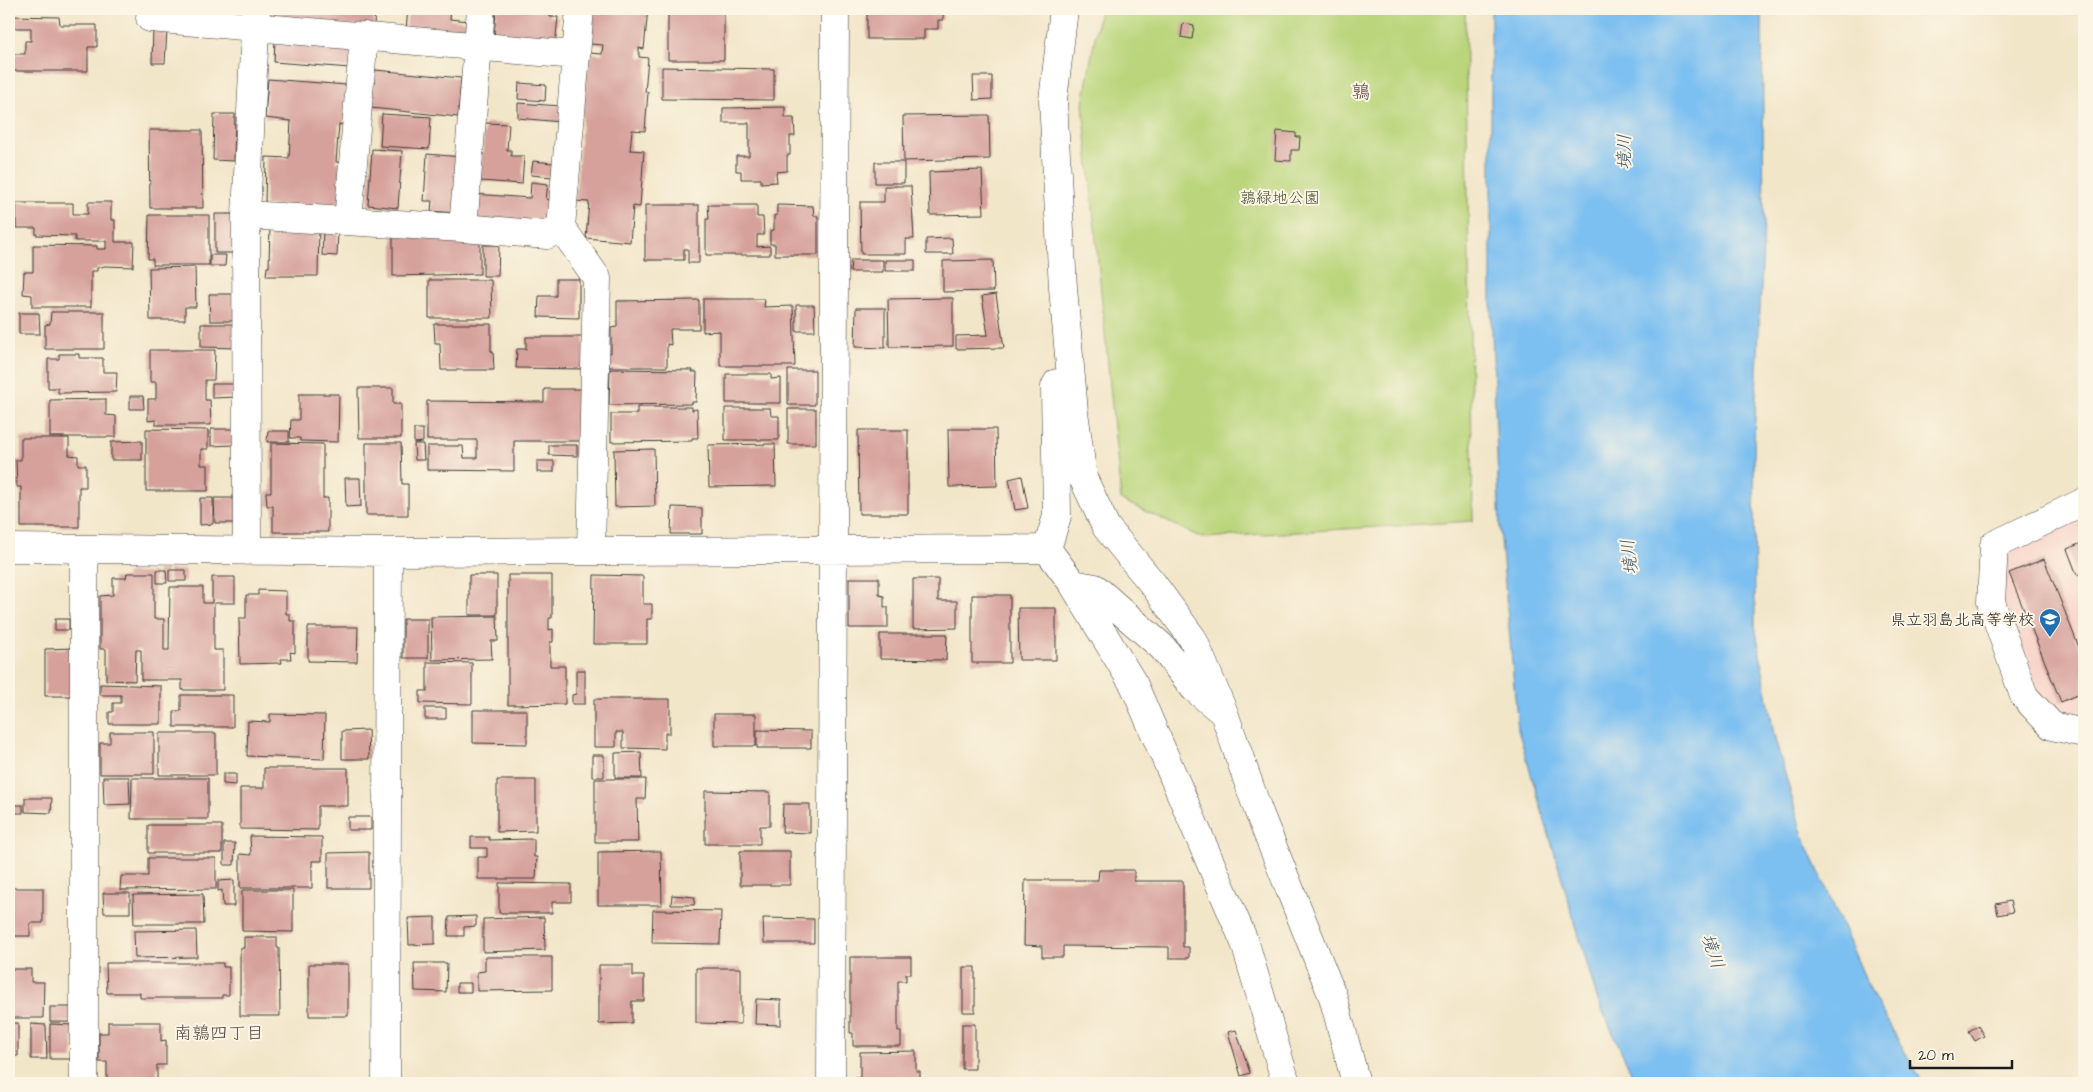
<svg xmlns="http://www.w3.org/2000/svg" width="2093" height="1092" font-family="'Architects Daughter','Klee One',sans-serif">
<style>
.built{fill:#f7d1c6}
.green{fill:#bad57b;stroke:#6b784c}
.water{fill:#7bbff1;stroke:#4c6e86}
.building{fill:#d6a19b}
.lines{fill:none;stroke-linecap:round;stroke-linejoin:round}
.street-casing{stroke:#3c3a36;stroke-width:29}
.street{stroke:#fff;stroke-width:28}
.labels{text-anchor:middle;stroke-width:4;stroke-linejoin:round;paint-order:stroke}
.park-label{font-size:16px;fill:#4b5438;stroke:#fcf5e5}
.poi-label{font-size:16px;fill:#1c1c1c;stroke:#fcf5e5;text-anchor:end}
.water-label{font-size:18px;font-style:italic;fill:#3d5567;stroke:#fcf5e5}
.neighbourhood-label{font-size:18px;fill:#5d4b48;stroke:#fcf5e5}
.quarter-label{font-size:19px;fill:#5d4b48;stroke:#fcf5e5}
</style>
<rect width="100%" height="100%" fill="#fcf5e5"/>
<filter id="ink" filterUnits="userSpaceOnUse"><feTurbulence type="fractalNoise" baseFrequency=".02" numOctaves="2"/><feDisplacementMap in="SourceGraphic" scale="10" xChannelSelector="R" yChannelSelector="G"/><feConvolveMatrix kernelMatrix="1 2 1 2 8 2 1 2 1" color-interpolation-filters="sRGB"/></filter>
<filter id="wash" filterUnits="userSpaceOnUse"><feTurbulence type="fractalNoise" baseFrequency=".0096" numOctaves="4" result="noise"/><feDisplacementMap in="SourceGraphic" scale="20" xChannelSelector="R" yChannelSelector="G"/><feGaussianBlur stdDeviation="1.12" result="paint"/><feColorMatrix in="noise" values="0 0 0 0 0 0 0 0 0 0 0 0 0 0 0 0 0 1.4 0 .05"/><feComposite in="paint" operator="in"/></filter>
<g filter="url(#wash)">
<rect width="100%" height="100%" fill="#f2e6c9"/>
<path class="built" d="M2084 517V724L2064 720 2034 692 1997 584 2011 544Z"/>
<path class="green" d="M1100 9H1465L1473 521 1202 538 1121 500 1083 104Z"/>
<path class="water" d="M1491 9H1762L1764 222 1754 439 1755 625 1774 735 1802 833 1873 996 1923 1083H1636L1598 1001 1518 730 1500 529 1491 307Z"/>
<g id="blocks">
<path class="building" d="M267 9H375L374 26 266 22Z
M408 9H451L450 19 468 21 467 34 406 30Z
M496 9H550V17H558L555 46 494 41Z
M592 9H648L644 49 639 48V57L648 58 645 92H648L645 131 632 130 630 150 644 151 640 207 633 206 630 242 586 238 589 202 575 201 588 53 602 54 603 45 589 44Z
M668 9H724V60H668Z
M867 9H943V20H938V29H924V39H867Z
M11 16 59 17 60 25H97V47H88V71H11V54H25V41H31V28H11Z
M1183 23 1194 25 1192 39 1181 37Z
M153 29H167L165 63H152Z
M275 39 351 45 350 68 274 62Z
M662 67 774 69V100L662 99Z
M375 70 461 78 458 117 371 108Z
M973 76H992V99L974 100Z
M268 79 347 85 344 125 339 124 336 162 349 163 338 210 265 205 266 157 289 158 291 121 265 118Z
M519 83 546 85 545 101 518 99Z
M518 103 561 106 560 122 518 118Z
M785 107V118H794L795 136H790V155H787V171L776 172 777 182 761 183V179H741V171H736V156H749V123H723V108Z
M214 114H235L234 161 213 160Z
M382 114 431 117 429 149 380 146Z
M989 115 990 159 904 161 903 116Z
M485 123 509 124 507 150H511V156H524L522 184 480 181Z
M149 130H202L203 208H150Z
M1277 131 1296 133V137H1300L1299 150H1291V161L1275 160Z
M372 149 402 151 398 208 368 205Z
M427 154 462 157 458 213 431 211 432 201H424Z
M533 161 553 163 552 177 531 175Z
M875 162H904V183H875Z
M982 170 984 214 930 215 929 172Z
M531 182 548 184 546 199 550 200 548 226 471 220 473 194 530 198Z
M884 186H911L914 239H906V254H861L860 202H884Z
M88 202H111V220H115V242H134L133 267 105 266 97 268V271H91V307H32V295L23 294 24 272H33V245L97 246V249H106V241H75V236L36 235V228H16V203H73V214H88Z
M645 205H699V263H688V249H684V260H645Z
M708 205H757V217H763L764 235H757V247L770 246V255H706V219H709Z
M777 205 813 206 814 216H818V255H775V244H770V231L774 230V215L777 216Z
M215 214H239V253H215Z
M149 215H209V265H153V259H148Z
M270 224 319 225 318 276H266L267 267H269Z
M323 230H338L337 256 322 255Z
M393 234 480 242V274L393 276Z
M952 238 953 254H926V239Z
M483 245H499L498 276H483Z
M210 255H226L225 266H210Z
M851 260H883V272H850Z
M885 260H915V271H885Z
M993 260 994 291 943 292V261Z
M195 267 196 307H185V320H150L149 268Z
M556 279H579V318L538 317 539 296H556Z
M429 280H491L492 318H429Z
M209 294H237V321H210Z
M996 294 1004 348 956 349V336L988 335 982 296Z
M953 298V346L889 347 888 299Z
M703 299H765L764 307 793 306 795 366H720V331L703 332Z
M699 300V329H670L671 345 667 344V367H609L608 353H611V328L617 327V301Z
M796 305H814L815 331H796Z
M856 308H885V348L855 347Z
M51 312H104V349H45V325L50 324Z
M19 313H39L40 334H19Z
M201 324H237V348L201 347Z
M434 324H491V351L493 352 494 370H441L440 343H435Z
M526 337H584V369L516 368 517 349H526Z
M150 350H215L214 380H205V400H210L211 425H156V420L148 421V399H156V382H150Z
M59 354H79V358H103V372H117L116 392 58 393V388H48V359H59Z
M610 369 693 370 692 372H697L696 402H692V404L609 405Z
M788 370H815V405H788Z
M726 374H771V379L781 378V403H726Z
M212 384H238V397L212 398Z
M358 388H393V404H401V438H359Z
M544 389H583V441H514V471L427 470V446H463L464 458H477V440H427V401L544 402Z
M299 394H339L338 442 300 441V438H290L291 420H299Z
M130 396H143L144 409H130Z
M106 399V415L116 416V437H50V400Z
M637 407H692V410L697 409 698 438H692V441L611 442V414H637Z
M725 408H770L771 416H779V440H725Z
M788 409H816V444H788Z
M146 429 208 430V449H201V465H208V491H146Z
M211 429H235L234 445 211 446Z
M414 429H423V442L414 443Z
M948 429H996L997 486 949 487Z
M858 430H908V514H859Z
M268 431H289V442H267Z
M21 438H69V455L78 456V465H86V487H79V527H21V487H17L16 460H21Z
M142 441V460H111V442Z
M271 443 323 444V498H328V532H273V506H267L266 492H271Z
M366 443H401L402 484H408V515H366Z
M414 444H423L424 460H415Z
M775 444 776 486 709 487 708 445Z
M549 445H577V456L549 455Z
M654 449 655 506 615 507 614 450Z
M537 461H554V472H537Z
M1022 476 1028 508 1015 510 1009 479Z
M345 478H360L361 506 346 507Z
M200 498H213V524L200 525Z
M214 498H239L240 523H215Z
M672 507 702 508V534H671Z
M2084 542V572L2077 575 2067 549Z
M2044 559 2084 660V692L2061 702 2009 573Z
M157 570H166L167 583H157Z
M169 570H186V581H169Z
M127 573H154V619H164V650H169L170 587H203V603H212V577H235V603H214V650H223V690H182V680H141V650H136L135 681 106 680V649H100V596L113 595V578H126Z
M469 575H497V615H469Z
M508 575H552V618H549V630L553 629V642H550V666H565V704L508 705Z
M594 575 643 576V604H652V619H647V644H593Z
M849 578H879V595L884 596V607H888V628H849Z
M913 579H938V601H957V628L913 629Z
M258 590 286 591V614H290V621H295V653L290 652 291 659H281L282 663 240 664 239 618H246V595H258Z
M972 595H1010V663H972Z
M1018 608H1056V660H1019Z
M497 616 498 641H491L492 659 432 660 431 617Z
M55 619H69V630H55Z
M403 619H428V658H403Z
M308 627H358L357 662 308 661Z
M880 634H947L946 660 880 659Z
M74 648V696H45V649Z
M427 662 472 663V704L420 703V691H427Z
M576 670H585V704H572V695L576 694Z
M100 684 161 686V724H109V712H113V703H121V695H100Z
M181 695H233V727H174V711H181Z
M594 699H670V733H665V749L623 748V732H616V747H594Z
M425 708H446V719H425Z
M473 710H527V744L473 743Z
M270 714 325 715 324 759 247 756 248 721 270 722Z
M714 714H756V746H714Z
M368 730 369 759H342V731Z
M757 730 811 731V748H757Z
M110 732H154V774H100V743H110Z
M159 733H216V775H159Z
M641 752 642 778H615V753Z
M592 755H604V777H592Z
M264 768H348V806H318V830L240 829V788H264Z
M223 774H236V785L223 784Z
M103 777H129L130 804 104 805Z
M132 778H208V819H131Z
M595 779H646L645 799H637L638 842H595Z
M497 780H536V831L497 832Z
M705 791 770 792V826H760V844H705Z
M25 798H52L51 813 25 812Z
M783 804H810V833L782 832Z
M9 805H23V813H9Z
M348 817H371V830H348Z
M148 825H222V853H148Z
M250 836 322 837V861H312V888H240V854L251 855Z
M471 837H489V840L534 839V857H537L536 879H478V857H487V848H471Z
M224 843H235L234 865H224Z
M661 851 662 905H598V852Z
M740 851H790V885H740Z
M369 852V888H328V853Z
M148 858H216V889L120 890 121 876H148Z
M1099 870H1134V881H1183V947H1189V958H1169V947L1063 946V957H1042V946L1024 945 1025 880H1098Z
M234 880V906H223L222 890 218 891V881Z
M499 883 571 884V902H552V913H499Z
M9 888H43V923H30V936H9Z
M242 890H293V932L242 931Z
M103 893H130V913H104Z
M203 894 204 924H134L133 895Z
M672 895 695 897 694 905H671Z
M2010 901 2013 912 1998 915 1996 904Z
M653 910 721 911 720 944 652 943Z
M476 916V926L464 927V936H448L449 917Z
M435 917V944L409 945 408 918Z
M544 917 545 950 483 952V919Z
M763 918 814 919V943H764Z
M196 930 197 957 135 958 134 931Z
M244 937H277V948H279L280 1016H240V948H244Z
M485 957H552V990L477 991V972L485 971Z
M850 957H911V974H906V981H898V1031H901V1046H853V1033H850Z
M106 963H223V967H229V995H222V998H140V993H107Z
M414 963H447L446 992 415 991Z
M309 964H348V1016H309Z
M599 965H633V976H644V1001H632V1023L599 1024Z
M963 967H975V1012H963Z
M696 968H741V1024L696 1023Z
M9 969H31V982H44L43 1018H9Z
M457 983H471V992H457Z
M756 999 781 1000V1025L755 1024Z
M50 1007H75V1022H50Z
M108 1022H161V1041L166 1040V1065H157V1083H107V1062H99V1033H108Z
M9 1023H18V1056H9Z
M31 1024 46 1025 47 1059H31Z
M50 1024 73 1025V1059H50Z
M962 1024H975V1069H962Z
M1978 1026 1984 1036 1975 1041 1969 1031Z
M1236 1030 1250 1073 1241 1076 1228 1032Z
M916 1051V1071H920V1083H851V1078H860V1052Z"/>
</g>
</g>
<g filter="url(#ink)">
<use href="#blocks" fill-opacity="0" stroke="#3c3a36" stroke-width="1"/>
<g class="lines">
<g class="street-casing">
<path id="street" d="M151 9 150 18 576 55
M580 9 561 227 597 278 591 551
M1064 9 1053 100 1063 288 1074 412 1083 478 1106 527 1153 584 1193 639 1224 713 1258 810 1333 997 1356 1083
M246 215 463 228 547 235 561 227
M348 221 364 36
M463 228 481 9
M2084 502 1994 545 1991 602 2024 696 2052 726 2084 733
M9 548 388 552 1047 549 1073 584 1134 685 1245 943 1286 1083
M1047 549 1057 516 1055 387 1057 383
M247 551 246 215 256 9
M1073 584 1095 588 1162 647 1194 688 1219 709
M84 1083V549
M386 1083 388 552
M831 1083 835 9"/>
</g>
<use href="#street" class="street"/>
</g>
</g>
<defs>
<g id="school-pin" transform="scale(1.125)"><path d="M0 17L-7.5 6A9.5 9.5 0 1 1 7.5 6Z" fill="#1f6fb2" stroke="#fcf5e5"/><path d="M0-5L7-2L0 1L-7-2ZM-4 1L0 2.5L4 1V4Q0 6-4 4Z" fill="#fff"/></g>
</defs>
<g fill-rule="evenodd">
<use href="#school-pin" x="2050" y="619"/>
</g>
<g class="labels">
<g class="park-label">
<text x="1280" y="203">鶉緑地公園</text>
</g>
<g class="poi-label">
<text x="2034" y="625">県立羽島北高等学校</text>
</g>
<g class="water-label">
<text transform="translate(1624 152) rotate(-90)" y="6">境川</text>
<text transform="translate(1629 557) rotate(-97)" y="6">境川</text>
<text transform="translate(1713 951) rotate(71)" y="6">境川</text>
</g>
<g class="neighbourhood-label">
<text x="219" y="1039">南鶉四丁目</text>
</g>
<g class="quarter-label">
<text x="1361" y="98">鶉</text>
</g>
</g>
<rect width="2093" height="1092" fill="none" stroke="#fcf5e5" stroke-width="30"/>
<path d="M1910 1060v8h102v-8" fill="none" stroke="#1c1c1c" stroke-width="2.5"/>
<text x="1918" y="1060" font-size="15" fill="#1c1c1c" stroke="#fcf5e5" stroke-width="4" paint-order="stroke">20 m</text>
</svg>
